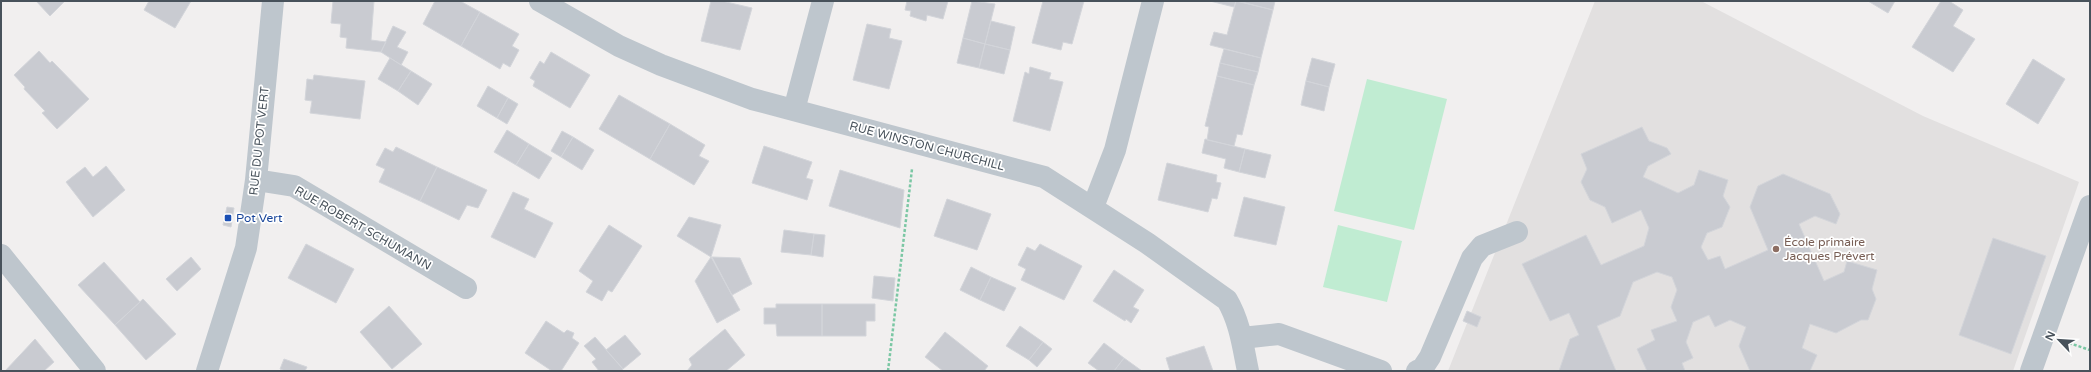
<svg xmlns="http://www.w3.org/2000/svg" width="2091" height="372" font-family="'Varela Round',sans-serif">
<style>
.education{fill:#e2e0e0}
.green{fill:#c0ecd2}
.building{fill:#c9cbd1;stroke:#d3d5da}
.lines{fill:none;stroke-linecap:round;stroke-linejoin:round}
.path{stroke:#7bc7a4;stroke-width:2.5;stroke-dasharray:3 2;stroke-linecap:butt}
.minor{stroke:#bec6cd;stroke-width:22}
.transit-dot{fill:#1a4fb4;stroke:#fff;stroke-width:1.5}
.education-dot{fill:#8d6e63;stroke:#fff;stroke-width:1.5}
.labels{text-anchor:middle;stroke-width:3.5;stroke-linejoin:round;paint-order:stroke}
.street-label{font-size:12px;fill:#48525b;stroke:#fff}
.transit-label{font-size:12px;fill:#164399;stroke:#fff;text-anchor:start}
.education-label{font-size:12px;fill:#785e54;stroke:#fff;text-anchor:start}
</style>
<rect width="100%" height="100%" fill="#f1efef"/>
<path class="education" d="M1595 1H1701L1923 116 2079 182 2013 371H1448Z"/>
<path class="green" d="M1367 79 1447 99 1414 230 1334 211Z
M1338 225 1402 241 1387 302 1323 287Z"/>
<path class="building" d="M36 1H65L50 16Z
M149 1H191L175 28 144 10Z
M333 1H374L371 40 386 42 381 52 346 48 347 38 340 37 341 24 331 23Z
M435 1H460L480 12 461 46 423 24Z
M711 1H722L752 8 740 50 701 41Z
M907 1H948L943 19 927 15 926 21 910 16 911 11 905 10Z
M972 1 995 4 985 44 963 38Z
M1043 1H1084L1072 44 1063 42 1061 50 1032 43Z
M1210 1H1236L1234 7Z
M1236 1 1273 10 1261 58 1210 45 1214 32 1227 35Z
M1238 1H1275L1273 10Z
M1868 1H1895L1888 13Z
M1941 1H1949L1963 10 1953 26 1975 39 1953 72 1912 47Z
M480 12 519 34 512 46 519 50 510 67 503 63 500 69 461 46Z
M991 21 1015 27 1010 50 985 44Z
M867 24 891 29 889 38 902 41 889 89 853 80Z
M393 26 406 32 397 47 408 52 401 65 381 52Z
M963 38 985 44 979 68 957 63Z
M985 44 1010 50 1004 74 979 68Z
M1224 49 1261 58 1258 72 1220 63Z
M39 51 50 63 52 61 89 99 57 129 42 113 45 111 24 89 25 87 14 75Z
M551 52 590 75 570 108 533 86 535 81 530 78 540 61 544 64Z
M390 58 411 71 398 91 378 79Z
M1312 58 1335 64 1329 87 1306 81Z
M2033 59 2065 79 2038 124 2006 104Z
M1220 63 1258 72 1254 85 1217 76Z
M1030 67 1051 73 1049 79 1063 82 1050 131 1013 121 1025 72 1029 74Z
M411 71 432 84 418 105 398 91Z
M314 75 365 81 360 119 310 113 312 101 305 100 307 79 313 80Z
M1217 76 1254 85 1242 135 1237 134 1234 146 1207 140 1209 127 1205 126Z
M1306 81 1329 87 1324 111 1301 105Z
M488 86 508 98 497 118 477 106Z
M619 95 670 124 650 159 599 129Z
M508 98 518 104 507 124 497 118Z
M670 124 705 145 699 156 709 161 694 185 650 159Z
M1642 127 1649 141 1667 148 1671 154 1648 166 1643 177 1678 193 1694 185 1699 170 1728 180 1723 196 1730 207 1722 227 1707 233 1701 247 1708 260 1720 256 1725 269 1768 250 1750 207 1758 186 1783 174 1830 194 1840 214 1836 224 1815 216 1799 224 1824 281 1844 272 1847 261 1877 270 1872 289 1876 299 1868 320H1861L1836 333 1810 324 1802 348 1817 355 1810 371H1750L1739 346 1746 327 1730 320 1715 327 1709 315 1693 322 1686 342 1693 358 1682 363 1685 371H1647L1637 349 1655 340 1651 330 1677 321 1671 307 1677 290 1672 277 1657 272 1633 282 1620 316 1597 326 1616 371H1559L1570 339 1579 335 1569 313 1550 321 1522 264 1586 235 1601 265 1644 246 1649 228 1641 210 1612 223 1605 207 1590 200 1581 182 1587 169 1581 154Z
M507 130 529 144 516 165 494 152Z
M562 131 573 137 561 157 551 151Z
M573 137 594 150 582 170 561 157Z
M1205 139 1245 149 1239 172 1224 168 1226 159 1202 153Z
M529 144 552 158 539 179 516 165Z
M764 146 812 162 806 178 813 180 807 200 752 183Z
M396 147 437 167 420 201 379 182 385 169 376 165 385 148 393 152Z
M1245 149 1271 155 1265 178 1239 172Z
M1167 163 1217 175 1216 182 1221 183 1217 199 1212 198 1208 212 1158 200Z
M106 166 125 190 93 217 66 182 85 167 93 177Z
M437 167 487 190 478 208 467 205 459 220 420 201Z
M840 170 904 190 900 228 829 206Z
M513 192 529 199 524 209 553 223 535 258 491 237Z
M1244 197 1285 207 1276 245 1234 236Z
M947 199 991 214 977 250 934 236Z
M227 207 234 208 231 227 223 225Z
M689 217 721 225 711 257 677 236Z
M609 225 642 246 612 292 608 290 602 301 586 292 593 281 579 271Z
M784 230 814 234 811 255 781 252Z
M814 234 825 235 823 257 811 255Z
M1993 238 2046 256 2011 354 1959 335Z
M306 244 354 269 336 303 288 278Z
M1040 244 1082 266 1064 300 1021 280 1026 269 1018 265 1027 247 1035 251Z
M191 257 201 269 177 291 166 279Z
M711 257 740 310 717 323 695 281Z
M712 257 740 258 752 284 732 295Z
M104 262 140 302 115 325 78 285Z
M971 267 991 277 980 300 960 290Z
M1114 270 1144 290 1133 307 1139 310 1131 323 1126 319 1125 321 1093 301Z
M874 276 895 278 893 301 872 298Z
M991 277 1016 288 1004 311 980 300Z
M143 299 176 334 146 360 115 325Z
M776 304H822V336H777L776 324H764V308H776Z
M822 304H875V321H866V336H822Z
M389 306 422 344 392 369 360 332Z
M1467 311 1481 317 1477 327 1463 321Z
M546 321 564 333 567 330 574 333 572 338 579 343 561 371H552L525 353Z
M1020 326 1043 342 1029 360 1006 346Z
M725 329 745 355 726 371H687L692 365 689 359 690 358Z
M945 332 988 366 984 371H943L925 357Z
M625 335 641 354 623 369 606 350Z
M595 337 623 369 621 371H599L592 362 596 359 584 346Z
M35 339 54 362 44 371H5Z
M1043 342 1052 349 1037 367 1029 360Z
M1104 343 1124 358 1114 371H1099L1088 363Z
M1204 346 1213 371H1170L1166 358Z
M1124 358 1142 371H1114Z
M284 359 307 367 305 371H285L280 369Z"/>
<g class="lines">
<path class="path" d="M2069 343 2090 350
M888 371 912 169"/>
<path class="minor" d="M540 1 619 46 661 65 752 99 1044 177 1147 243 1227 300C1240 322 1243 347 1248 371
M794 110 823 1
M256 180 294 186 466 288
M1093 207 1115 150 1153 1
M1 255 95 371
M1242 338 1279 334 1381 371
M207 371 246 248 256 180 273 1
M1417 371 1422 369 1430 357 1472 258 1482 246 1517 232
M2031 371 2090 206"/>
</g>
<rect class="transit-dot" x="224" y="214" width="8" height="8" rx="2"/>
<circle class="education-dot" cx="1776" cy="249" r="4"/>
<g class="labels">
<g class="street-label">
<text transform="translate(259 141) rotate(-84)" y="4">RUE DU POT VERT</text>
<text transform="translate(927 146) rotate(15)" y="4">RUE WINSTON CHURCHILL</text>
<text transform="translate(363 228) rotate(30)" y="4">RUE ROBERT SCHUMANN</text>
</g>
<g class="transit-label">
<text x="236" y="222">Pot Vert</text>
</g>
<g class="education-label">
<text x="1784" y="246">École primaire<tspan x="1784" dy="14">Jacques Prévert</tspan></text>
</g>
</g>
<rect width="2091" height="372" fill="none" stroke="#48525b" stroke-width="4"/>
<g transform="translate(2059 340) rotate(295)" stroke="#ffffff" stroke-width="3" paint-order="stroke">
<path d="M0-3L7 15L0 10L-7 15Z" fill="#48525b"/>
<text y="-6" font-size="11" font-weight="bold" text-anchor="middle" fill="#48525b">N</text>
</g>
</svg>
